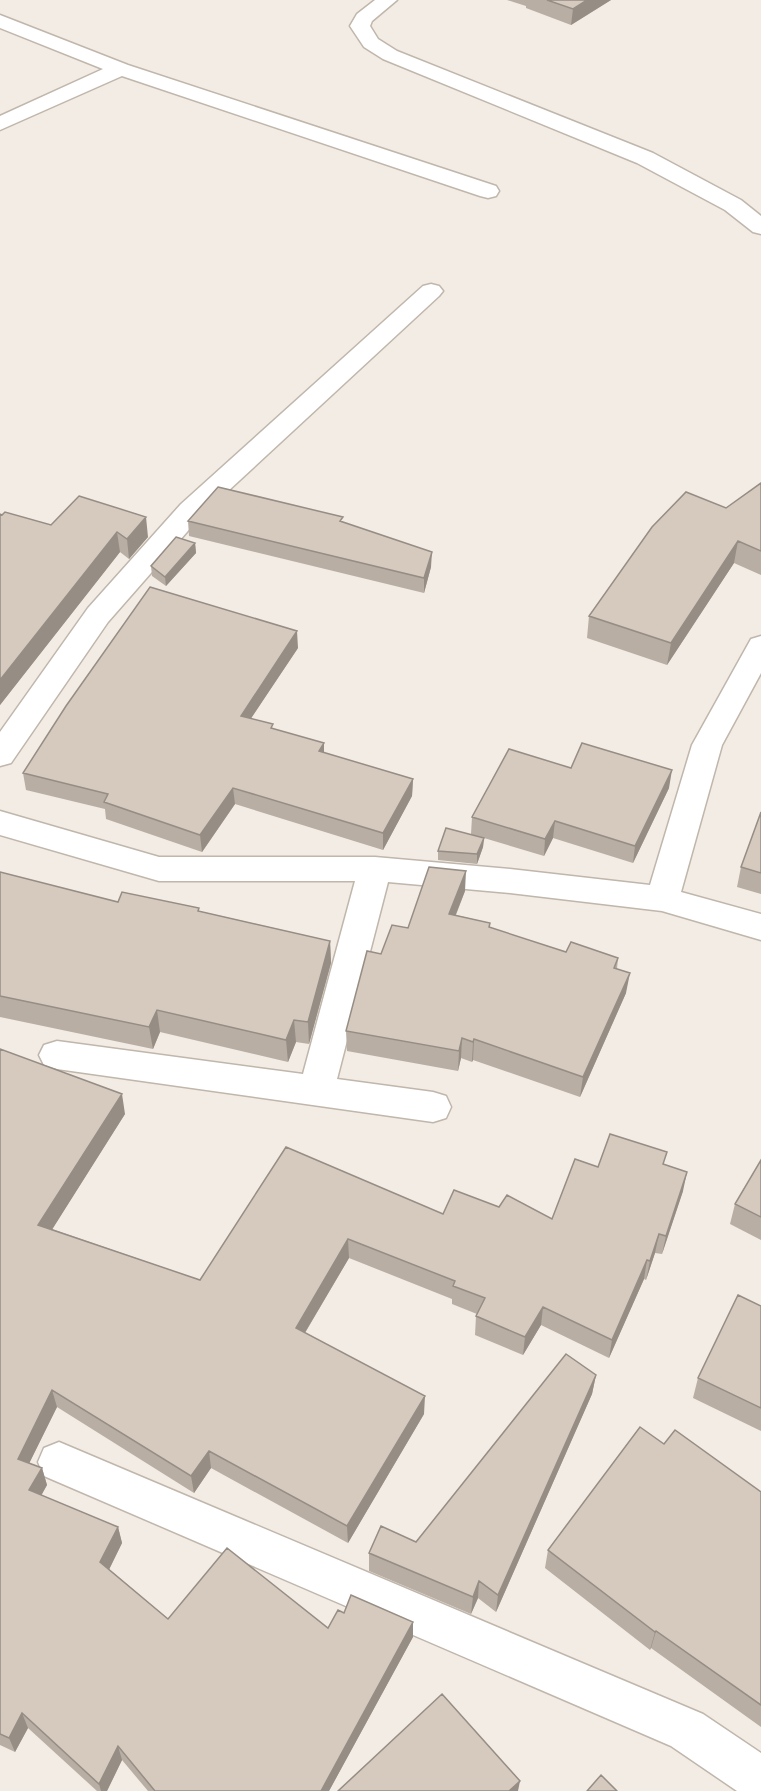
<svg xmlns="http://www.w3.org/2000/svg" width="761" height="1791" font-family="Figtree,sans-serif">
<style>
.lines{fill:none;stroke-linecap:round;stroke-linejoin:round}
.minor-casing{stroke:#c0b6ab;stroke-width:3}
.minor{fill:#fff;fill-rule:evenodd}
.wall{fill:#b8aea3}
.shaded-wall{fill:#968d85}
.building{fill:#d6cabe;stroke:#968d85;stroke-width:1.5}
</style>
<rect width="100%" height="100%" fill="#f2ece5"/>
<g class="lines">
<g class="minor-casing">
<path id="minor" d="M375 0H397L372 21 370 26 378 39 397 51 653 153 741 200 761 216V234L753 232 725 210 637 163 383 59 364 47 350 26 357 14Z
M0 15 128 65 496 186 499 191 496 196 488 198 480 196 122 76 0 130V116L103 69 0 28Z
M431 284 439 286 443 291 439 296 201 516 108 622 11 763 0 766V732L88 608 181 504 423 286Z
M761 636V673L722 745 681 892 761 914V940L662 911 510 893 388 882 337 1079 433 1092 446 1096 451 1107 446 1118 433 1122 57 1069 44 1065 39 1055 44 1045 57 1041 303 1074 355 881H159L0 835V811L159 857H375L510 869 650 885 692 745 751 639Z
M59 1442 703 1714 761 1753V1791H737L671 1746 44 1476 38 1462 44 1448Z"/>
</g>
<use href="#minor" class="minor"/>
</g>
<path class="wall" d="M507 0H611L571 25 526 8V6Z
M761 483V575L734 563 667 665 587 638 589 616 726 508Z
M79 496 148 537 129 559 120 552 0 705V514L51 525Z
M188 521 343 522 431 567 424 593 189 536Z
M195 543 196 553 166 586 152 576 151 566Z
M298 648 251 718 324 753 413 779 412 796 383 850 235 804 202 852 106 819 105 809 26 790 23 773Z
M571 768 669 788 633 863 553 838 544 856 484 838 483 847 477 864 438 860V851L471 834 472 817Z
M761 812V894L737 887 741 867Z
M0 872 118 902 199 911 330 941 331 963 309 1044 296 1042 288 1062 160 1032 153 1049 0 1017Z
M465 891 456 915 490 923V928L566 952 618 958 617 969 626 993 580 1097 473 1060 472 1062 461 1058 458 1071 347 1051 346 1031 381 954 408 928Z
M0 1049 125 1114 52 1229 200 1280 443 1214 499 1207 552 1219 598 1167 665 1165 683 1191 662 1254 655 1253 646 1280 644 1279 609 1358 541 1325 523 1355 475 1335 476 1316 477 1314 452 1304V1299L349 1258 305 1333 424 1414 348 1543 211 1468 194 1493 57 1407 29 1463 42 1468 47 1485 41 1495 118 1527 122 1543 109 1569 168 1619 328 1628 344 1613 413 1637 329 1791H148L122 1760 107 1791H97L28 1728 15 1752 0 1745Z
M761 1160V1240L730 1224 735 1204Z
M761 1306V1431L693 1398 698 1378Z
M596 1375 592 1394 496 1612 478 1598 471 1614 369 1571V1553L416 1542Z
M664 1444 761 1492V1727L651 1648 650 1650 545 1568 548 1550Z"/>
<path class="shaded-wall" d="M587 0H611L571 25 573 9Z
M146 517 148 537 129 559 127 539Z
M117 532 120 552 0 705V680Z
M738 541 734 563 667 665 671 643Z
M195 543 196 553 166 586 165 577Z
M432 552 431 567 424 593V578Z
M297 631 298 648 242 732 241 716Z
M324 743V760L319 751Z
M672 770 669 788 633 863 635 846Z
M413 779 412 796 383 850V833Z
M233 788 235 804 202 852 200 835Z
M555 821 553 838 544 856 545 839Z
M484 838 483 847 477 864V854Z
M466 871 465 891 448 934 449 914Z
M330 941 331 963 309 1044 308 1022Z
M630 973 626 993 580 1097 583 1077Z
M157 1010 160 1032 153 1049 149 1027Z
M294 1020 296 1042 288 1062 286 1040Z
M462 1038 461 1058 458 1071 459 1051Z
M474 1039 473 1060 472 1062 473 1042Z
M122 1094 125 1114 43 1244 38 1225Z
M687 1172 683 1191 662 1254 666 1236Z
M659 1234 655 1253 646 1280 650 1261Z
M348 1239 349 1258 297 1346 296 1328Z
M647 1260 644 1279 609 1358 612 1340Z
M543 1307 541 1325 523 1355 525 1337Z
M596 1375 592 1394 496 1612 498 1595Z
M52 1390 57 1407 23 1476 18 1459Z
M425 1396 424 1414 348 1543 347 1526Z
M209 1451 211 1468 194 1493 191 1476Z
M42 1468 47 1485 35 1507 29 1490Z
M118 1527 122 1543 105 1578 100 1562Z
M479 1581 478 1598 471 1614 473 1597Z
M413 1622V1637L329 1791H321Z
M656 1631 651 1648 650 1650 655 1632Z
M22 1713 28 1728 15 1752 9 1738Z
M118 1746 122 1760 107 1791H101L99 1784Z
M520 1781 518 1791H509Z"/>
<path class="building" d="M547 0H587L573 9Z
M761 483V551L738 541 671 643 589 616 652 527 686 492 726 508Z
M218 487 343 517 340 521 432 552 424 578 188 521Z
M79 496 146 517 127 539 117 532 0 680V514L2 515 5 512 51 525Z
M176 537 195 543 165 577 151 566Z
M150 587 297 631 241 716 273 724 271 728 324 743 319 751 413 779 383 833 233 788 200 835 104 802 108 794 23 773 66 706Z
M582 743 672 770 635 846 555 821 545 839 472 817 509 749 571 768Z
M761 812V873L741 867Z
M446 828 484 838 477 854 438 851Z
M429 867 466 871 449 914 490 923 489 927 566 952 571 942 618 958 614 968 630 973 583 1077 474 1039 473 1042 462 1038 459 1051 346 1031 367 951 381 954 392 925 408 928Z
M0 872 118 902 122 892 199 908 198 911 330 941 308 1022 294 1020 286 1040 157 1010 149 1027 0 996Z
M0 1049 122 1094 38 1225 200 1280 286 1147 443 1214 454 1190 499 1207 507 1195 552 1219 575 1159 598 1167 610 1134 667 1152 663 1164 687 1172 666 1236 659 1234 650 1261 647 1260 612 1340 543 1307 525 1337 476 1316 485 1298 453 1286 455 1281 348 1239 296 1328 425 1396 347 1526 209 1451 191 1476 52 1390 18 1459 42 1468 29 1490 118 1527 100 1562 168 1619 227 1548 328 1628 338 1610 344 1613 351 1595 413 1622 321 1791H155L118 1746 99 1784 22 1713 9 1738 0 1734Z
M761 1160V1217L735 1204Z
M738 1295 761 1306V1408L698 1378Z
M566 1354 596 1375 498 1595 479 1581 473 1597 369 1553 381 1526 416 1542Z
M640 1427 664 1444 675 1430 761 1492V1705L656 1631 655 1632 548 1550Z
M442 1694 520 1781 509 1791H338Z
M601 1775 617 1791H587Z"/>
</svg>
